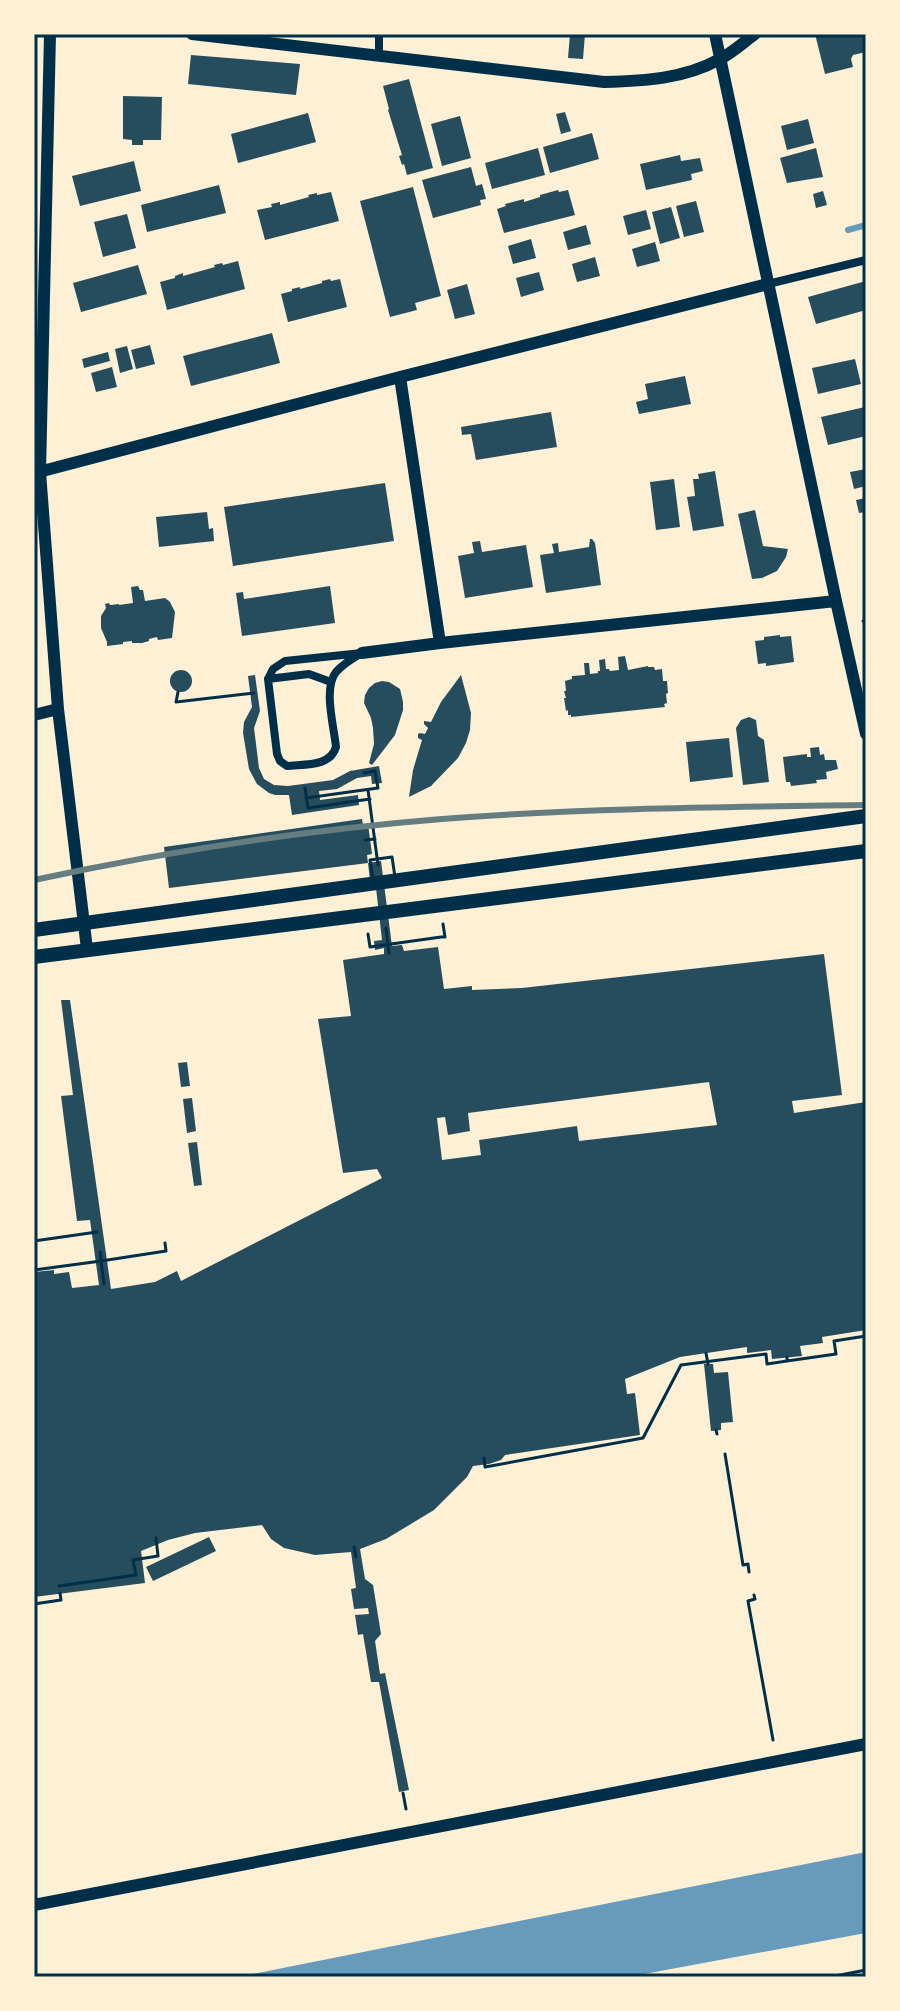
<svg xmlns="http://www.w3.org/2000/svg" width="900" height="2011" font-family="'Noto Sans',sans-serif">
<style>
.water{fill:#669bbc}
.lines{fill:none;stroke-linecap:round;stroke-linejoin:round}
.stream{stroke:#669bbc;stroke-width:6}
.building{fill:#264d5e;fill-rule:evenodd}
.path{stroke:#003049;stroke-width:3}
.minor{stroke:#003049;stroke-width:8}
.tertiary{stroke:#003049;stroke-width:12}
.secondary{stroke:#003049;stroke-width:14}
.rail{stroke:#657d81;stroke-width:6}
.neatline{fill:none;stroke:#003049;stroke-width:3}
</style>
<rect width="100%" height="100%" fill="#fdf0d5"/>
<path class="water" d="M866 1852V1933L628 1977H238Z"/>
<g class="lines">
<path class="stream" d="M848 230 866 225"/>
</g>
<path class="building" d="M570 34H585L583 59 568 58Z
M815 34H866V52L853 55 851 59 853 67 825 74Z
M191 55 300 64 296 95 188 84Z
M409 79 433 168 407 175 404 164 402 165 399 156 402 155 388 110 389 109 383 86Z
M123 96 162 97 161 140H143V145H132V140L123 139Z
M565 112 571 131 561 134 556 114Z
M308 113 316 142 238 163 231 134Z
M460 116 471 158 442 166 431 124Z
M808 119 814 143 787 150 781 126Z
M592 133 599 159 550 173 543 147Z
M538 148 545 175 492 189 485 163Z
M816 148 823 177 787 183 780 158Z
M680 155 681 161 700 158 703 171 691 174 692 180 646 190 640 164Z
M134 161 141 191 80 206 72 176Z
M471 167 476 186 482 184 486 199 480 200 481 205 433 218 422 180Z
M219 185 226 213 147 232 141 205Z
M413 187 441 296 415 303 417 310 390 317 360 201Z
M558 190 559 192 568 190 575 215 504 233 497 209 506 206 505 204 524 199V202L540 197V195Z
M823 191 827 205 816 208 813 194Z
M331 192 339 221 265 240 257 210 272 207 271 204 280 202V205L309 197 308 195 317 193V195Z
M696 201 704 232 684 237 676 206Z
M671 207 680 238 660 244 652 212Z
M646 210 651 229 628 235 623 216Z
M127 214 136 248 103 257 94 222Z
M586 225 591 244 568 250 563 232Z
M531 239 536 258 513 264 508 246Z
M655 242 660 261 637 267 632 249Z
M595 257 600 276 577 282 572 264Z
M238 261 245 289 167 310 160 282 175 278V276L183 273V276L215 267 214 265 222 263 223 265Z
M138 265 147 294 81 312 73 283Z
M539 272 544 290 521 297 516 278Z
M330 279 331 281 340 279 347 307 288 322 281 294 292 291V289L300 287V289L322 283V281Z
M866 281V310L816 324 808 297Z
M467 284 475 314 455 319 447 290Z
M272 333 280 363 191 386 183 356Z
M150 345 155 364 136 369 131 350Z
M127 346 133 369 120 373 115 349Z
M108 352 110 361 84 368 82 359Z
M855 359 861 384 818 394 812 368Z
M112 367 117 387 96 392 91 373Z
M685 376 691 404 639 414 636 402 648 399 645 384Z
M865 407 866 436 828 445 821 417Z
M551 412 557 447 476 460 471 434 462 435 461 427Z
M866 469V486L854 489 850 472Z
M715 471 724 526 693 531 687 497 695 496 693 479H699L698 474Z
M674 479 680 527 656 530 650 482Z
M385 483 394 541 233 566 224 507Z
M866 498V512L859 513 856 500Z
M755 510 763 546 788 549 786 557 777 571 762 578 752 579 738 514Z
M207 512 209 529 213 528 214 541 159 547 156 517Z
M590 539H592L595 543 601 585 546 593 540 555 554 553 552 544 558 543 559 552 589 547Z
M480 541 482 552 526 545 533 587 465 598 458 556 474 553 472 542Z
M138 586 140 590H143L145 601 165 598 170 602 175 612 172 638 158 640 157 637 149 639V641L142 643H132V641L123 642V644L107 646V642L101 628V616L106 608 105 604 109 603 110 605 119 604V605L133 603 131 587Z
M330 586 335 623 242 636 236 593 243 592 244 599Z
M780 635V637L791 636 794 662 766 666V663L758 664 755 641 764 640V637Z
M625 656 628 670 648 666V667H654L655 670 662 669 663 681H667L668 693 666 694 667 703 664 704 665 707 571 717V715H568V710L566 711 564 698H566L564 691H566L565 681 572 679V676L585 675 584 663H589L590 674 598 673V671H600L599 660 605 659 606 669H609L610 671 619 670 618 657Z
M170 681a11 11 0 1 1 22 0a11 11 0 1 1-22 0Z
M255 675 260 711 254 728 259 768 264 779 274 785 288 786 333 780 350 771 379 766 382 783 372 784 371 776 357 778 337 789 319 791 320 800 358 795 359 805 292 815 289 795H275L269 793 257 784 249 769 243 733 244 722 252 707 248 676Z
M461 675 471 713 470 730 466 743 458 758 431 786 409 797 413 770 422 740 418 738V734L420 733 425 734 428 728 424 724V721L431 722 441 702Z
M382 681 389 682 400 689 403 702V710L395 735 372 765 369 763 374 744 373 728 371 718 364 703 365 695 369 688 375 683Z
M749 717 756 720 758 736 764 740 769 782 743 785 736 728 741 720Z
M729 738 733 777 690 782 686 742Z
M819 747 820 755 824 754 825 760H836L838 769 826 772 827 779 816 780 817 783 791 786 790 782H786L783 757 807 754V757H811L810 748Z
M362 819 363 825 368 824 372 854 367 855 368 863 381 861 392 946 402 945 404 951 438 947 444 989 472 986V990L522 988 824 954 842 1095 792 1101 794 1113 866 1102V1330L822 1337 823 1343 800 1346 802 1356 772 1359 771 1350 747 1353V1347L680 1357 625 1379 627 1394 635 1393 640 1435 505 1455 501 1460 489 1464 473 1466 467 1477 434 1510 386 1539 360 1549 365 1579 373 1585 381 1634 375 1641 380 1674 385 1673 409 1790 399 1792 379 1682H371L363 1634 358 1635 355 1615 369 1614 368 1608 354 1609 351 1589 356 1588 351 1552 315 1555 284 1548 271 1539 262 1525 195 1533 168 1540 141 1551 145 1583 34 1597V1272L54 1270V1274L69 1272 72 1288 99 1285 90 1220 77 1221 61 1096 73 1095 61 1000H70L111 1289 155 1282 177 1271 181 1281 382 1178 377 1169 343 1173 318 1019 351 1016 343 960 384 954V948L375 950 374 941 382 940 376 888 371 889 368 863 169 888 164 847ZM709 1082 717 1125 579 1141 577 1126 479 1140 481 1155 442 1160 437 1118 445 1117 448 1135 470 1131 468 1113Z
M187 1062 190 1086 181 1087 178 1063Z
M192 1098 196 1131 187 1133 183 1099Z
M197 1142 202 1185 194 1186 188 1143Z
M704 1364H713L714 1373 728 1372 733 1422 721 1423V1430L711 1431Z
M209 1537 216 1551 153 1581 146 1567Z"/>
<g class="lines">
<path class="path" d="M863 621H866
M178 692 176 702 254 693
M305 788 308 808 370 799
M368 790 378 865
M306 798 378 788 375 771 364 773
M365 840 375 839
M392 857 395 877 373 879 370 860Z
M386 928 389 953
M368 934 370 947 441 937H445L443 924
M34 1241 97 1232
M34 1270 101 1261 100 1252
M104 1284 101 1261 166 1251 165 1243
M706 1353 708 1364
M787 1357V1361L836 1354 834 1341 866 1336
M716 1430 717 1434
M725 1454 743 1565 748 1564 749 1572
M484 1458 485 1467 643 1438 681 1365 766 1354 767 1364 787 1361
M354 1547 356 1557
M59 1586 136 1575 133 1560 158 1556 156 1538
M754 1595 755 1599 748 1601 773 1740
M34 1604 61 1600 60 1593
M403 1793 406 1809
M830 1977 866 1970"/>
<path class="minor" d="M379 34V57
M768 284 866 260
M362 653C353 658 343 664 336 672 323 688 334 727 336 747 330 767 305 764 287 766L280 761 277 754 268 679 273 669 285 661Z
M268 679 309 674 331 682"/>
<path class="tertiary" d="M50 34 40 472 58 709 87 949
M192 34 604 82C644 81 684 79 720 59 732 53 744 42 755 34
M715 34 836 601 866 734
M400 377 440 643 836 601
M35 473 400 377 768 284
M362 653 440 643
M34 715 58 709
M34 1905 866 1744"/>
<path class="secondary" d="M34 930 866 816
M34 957 866 851"/>
<path class="rail" d="M34 880C168 851 305 830 442 819 583 808 725 807 866 805"/>
</g>
<rect width="900" height="2011" fill="none" stroke="#fdf0d5" stroke-width="72"/>
<rect x="36" y="36" width="828" height="1939" class="neatline"/>
</svg>
